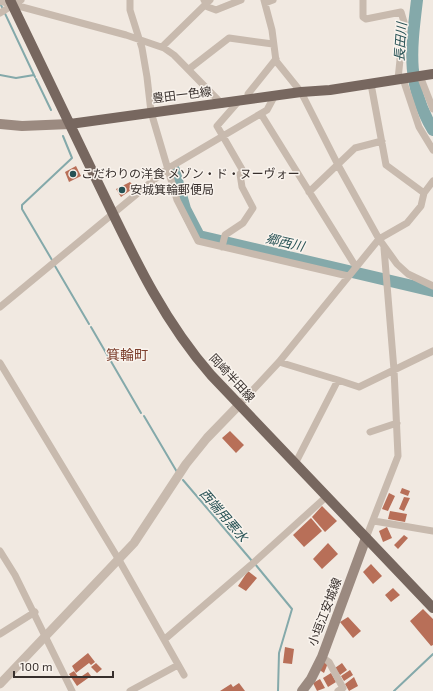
<svg xmlns="http://www.w3.org/2000/svg" width="433" height="691" font-family="'Exo 2','Noto Sans JP',sans-serif">
<style>
.lines{fill:none;stroke-linecap:round;stroke-linejoin:round}
.stream{stroke:#84a9aa;stroke-width:2}
.river{stroke:#84a9aa;stroke-width:12}
.building{fill:#b86f58}
.minor{stroke:#c8baae;stroke-width:7}
.tertiary{stroke:#c8baae;stroke-width:9}
.secondary{stroke:#9b8a80;stroke-width:10}
.primary{stroke:#77675f;stroke-width:10}
.poi-dot{fill:#265154;stroke:#f9f3ed;stroke-width:1.5}
.labels{text-anchor:middle;stroke-width:3;stroke-linejoin:round;paint-order:stroke}
.street-label{font-size:12px;fill:#372f2c;stroke:#f9f3ed}
.poi-label{font-size:12px;fill:#372f2c;stroke:#f9f3ed;text-anchor:start}
.water-label{font-size:13px;font-style:italic;fill:#265154;stroke:#f9f3ed}
.quarter-label{font-size:14px;fill:#7d402e;stroke:#f9f3ed}
</style>
<rect width="100%" height="100%" fill="#f1e9e1"/>
<g class="lines">
<path class="stream" d="M0 3 34 75
M0 75 16 78 34 75 35 77
M36 79 51 110
M52 260 22 209V205L72 158 63 136
M55 266 89 324
M91 327 141 413
M144 416 177 472
M183 480 252 561
M255 564 292 609 279 653 278 691
M394 691 433 654"/>
<path class="river" d="M417 0C411 50 406 84 433 130
M174 170 185 209 199 236 433 291"/>
</g>
<path class="building" d="M76 166 81 176 69 182 65 172Z
M130 182 135 187 121 197 116 189Z
M230 431 244 445 236 453 222 438Z
M402 488 410 491 408 496 400 493Z
M389 493 395 496 388 511 382 509Z
M404 497 410 498 404 511 399 509Z
M322 506 337 521 325 532 312 517Z
M390 511 407 514 405 522 388 519Z
M311 518 322 531 304 547 293 535Z
M387 527 392 538 383 542 379 531Z
M404 535 408 538 398 549 394 545Z
M328 543 338 554 322 569 313 559Z
M371 564 382 576 373 584 363 572Z
M248 571 257 578 246 591 238 586Z
M393 588 400 595 391 602 385 595Z
M423 609 433 619V645L431 646 410 621Z
M348 617 361 631 353 638 340 622Z
M285 647 294 649 292 664 283 663Z
M88 653 95 662 91 665 89 663 76 673 72 666Z
M322 660 328 663 324 673 318 669Z
M96 663 102 669 97 673 91 667Z
M342 663 347 670 340 675 335 668Z
M350 670 353 675 344 681 341 676Z
M74 671 79 678 88 672 91 676 77 686 69 674Z
M331 673 336 682 328 687 323 678Z
M354 677 358 686 349 691 345 684Z
M320 679 325 688 317 691 313 683Z
M239 683 245 691H220L231 684 233 687Z"/>
<g class="lines">
<path class="minor" d="M130 0V10L142 48 147 77 151 112 177 200 198 241 348 276
M204 0 208 7 216 10 241 0
M264 0 272 30 276 61 301 92 338 165 379 239 397 264 408 274 433 286
M363 0V17L366 19 401 12 404 22 398 79
M0 1 126 35 164 48 174 55 222 104
M265 3 273 0
M0 13 21 0
M162 47 210 0
M189 69 229 38 273 44
M420 76 433 109
M403 79 419 127 433 150
M371 84 386 165 424 193
M249 100 248 94 276 59
M261 114 356 267
M309 192 355 148 382 141
M222 247 225 235 243 223 253 208 242 187 240 174 243 171 217 126 238 102
M0 307 167 169 267 110 274 97
M279 362 338 380
M0 363 119 560 184 675
M239 405 279 362 379 239 407 223 421 206 424 193 433 181
M370 432 397 423
M295 464 338 380 359 387 433 351
M374 521 433 531
M366 538 398 456 394 370 384 248
M0 551 15 575 72 691
M0 634 35 612
M165 639 251 565 326 497
M322 657 329 662 343 688 338 691
M130 691 178 665"/>
<path class="tertiary" d="M0 684 134 543 186 464 207 438 239 405"/>
<path class="secondary" d="M0 124 22 126 70 124
M302 691 311 679 322 657 366 538"/>
<path class="primary" d="M10 0C39 61 69 122 98 183 131 251 161 318 211 375L433 608
M70 124 301 92 330 90 433 74"/>
</g>
<g class="poi-dot">
<circle cx="73" cy="174" r="4"/>
<circle cx="122" cy="190" r="4"/>
</g>
<g class="labels">
<g class="street-label">
<text transform="translate(182 95) rotate(-7)" y="4">豊田一色線</text>
<text transform="translate(232 378) rotate(47)" y="4">岡崎半田線</text>
<text transform="translate(325 612) rotate(-69)" y="4">小垣江安城線</text>
</g>
<g class="poi-label">
<text x="81" y="178">こだわりの洋食 メゾン・ド・ヌーヴォー</text>
<text x="130" y="194">安城箕輪郵便局</text>
</g>
<g class="water-label">
<text transform="translate(400 42) rotate(-86)" y="5">長田川</text>
<text transform="translate(285 242) rotate(13)" y="5">郷西川</text>
<text transform="translate(224 515) rotate(49)" y="5">西端用悪水</text>
</g>
<g class="quarter-label">
<text x="127" y="360">箕輪町</text>
</g>
</g>
<path d="M14 671v6h99v-6" fill="none" stroke="#372f2c" stroke-width="2"/>
<text x="20" y="671" font-size="12" fill="#372f2c" stroke="#f9f3ed" stroke-width="3" paint-order="stroke">100 m</text>
</svg>
